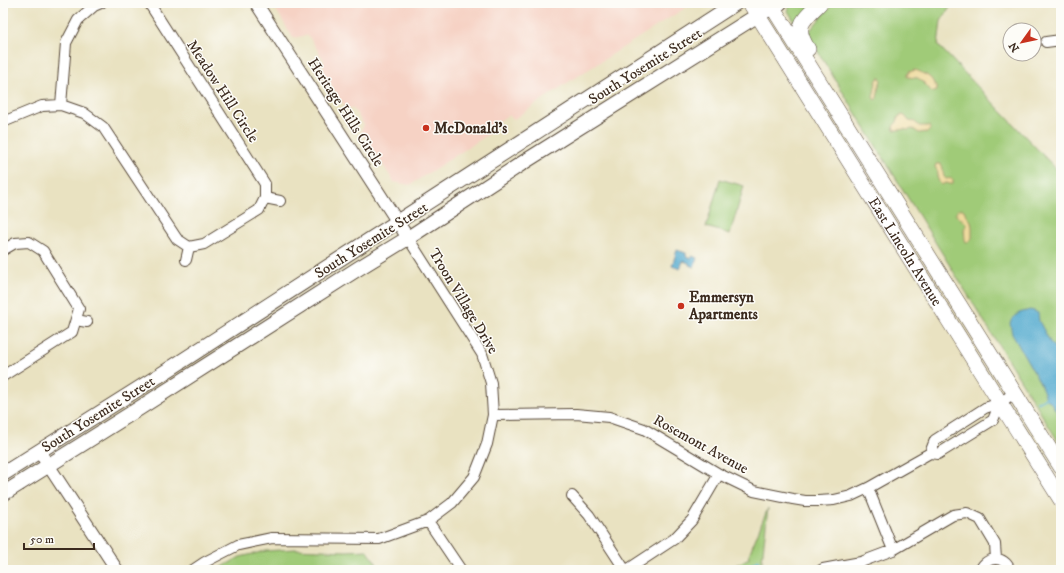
<svg xmlns="http://www.w3.org/2000/svg" width="1064" height="573" font-family="'IM FELL DW Pica',serif">
<style>
.built{fill:#f6d2c4}
.green{fill:#a0cb78;stroke:#6e7a4b}
.sand{fill:#eeda9e;stroke:#94825e}
.water{fill:#52aacf;stroke:#466a76}
.lines{fill:none;stroke-linecap:round;stroke-linejoin:round}
.stream{stroke:#52aacf;stroke-width:3}
.minor-casing{stroke:#554636;stroke-width:12}
.tertiary-casing{stroke:#554636;stroke-width:14}
.secondary-casing{stroke:#554636;stroke-width:16}
.primary-casing{stroke:#554636;stroke-width:16}
.minor{stroke:#fff;stroke-width:10}
.tertiary{stroke:#fff;stroke-width:12}
.secondary{stroke:#fff;stroke-width:14}
.primary{stroke:#fff;stroke-width:15}
.poi-dot{fill:#c8321e;stroke:#fdfcf7;stroke-width:1.5}
.labels{text-anchor:middle;stroke-width:3;stroke-linejoin:round;paint-order:stroke}
.street-label{font-size:15px;fill:#3b2a1e;stroke:#fdfcf7}
.poi-label{font-size:15px;font-weight:bold;fill:#3b2a1e;stroke:#fdfcf7;text-anchor:start}
</style>
<rect width="100%" height="100%" fill="#fdfcf7"/>
<filter id="ink" filterUnits="userSpaceOnUse"><feTurbulence type="fractalNoise" baseFrequency=".025" numOctaves="2"/><feDisplacementMap in="SourceGraphic" scale="8" xChannelSelector="R" yChannelSelector="G"/><feConvolveMatrix kernelMatrix="1 2 1 2 8 2 1 2 1" color-interpolation-filters="sRGB"/></filter>
<filter id="wash" filterUnits="userSpaceOnUse"><feTurbulence type="fractalNoise" baseFrequency=".012" numOctaves="4" result="noise"/><feDisplacementMap in="SourceGraphic" scale="16" xChannelSelector="R" yChannelSelector="G"/><feGaussianBlur stdDeviation="0.9" result="paint"/><feColorMatrix in="noise" values="0 0 0 0 0 0 0 0 0 0 0 0 0 0 0 0 0 1.4 0 .05"/><feComposite in="paint" operator="in"/></filter>
<g filter="url(#wash)">
<rect width="100%" height="100%" fill="#e9e2c1"/>
<path class="built" d="M272 3H693L564 85 514 119 508 115 490 128 489 134 410 185 394 182 361 131 364 125 353 108H346L323 72 324 60 308 35 293 38Z"/>
<path class="green" d="M793 3H815L796 24 788 11 790 4Z
M833 3H953L941 21 938 45 1061 174V446L807 34Z
M720 179 744 186 730 234 706 227Z
M768 508 761 569 760 570H727L749 558 750 552Z
M294 549 346 551 367 550 381 570H217L240 557 266 551Z"/>
<path class="sand" d="M915 70C919 71 930 76 932 80 934 83 934 85 937 88V91L934 92H932L924 83 918 78 907 77V75L909 72Z
M878 78H880L881 80 879 86 877 98 875 100 873 97C875 91 875 82 878 78Z
M902 115 905 116 909 121 915 122 919 126H930L931 129 930 130 927 132 919 133 913 129 907 130 904 129 898 130H894L893 126 897 122 898 117Z
M936 164H941C945 169 941 175 946 179 950 178 954 178 953 184 950 185 949 183 946 183 943 184 943 185 940 184L937 177 938 172 935 167Z
M962 209 964 210 966 215 971 221 972 227V238L969 242H966C964 239 965 234 964 230L966 226V223L957 216 956 213 958 210Z"/>
<path class="water" d="M677 250 686 253V256L691 258 692 256 697 258 694 267 689 265V263L683 261 680 269 672 266Z
M1030 310 1034 311 1038 313 1039 321 1050 342 1061 357V418L1051 403 1046 398 1040 383 1012 334 1010 323 1012 319 1019 313Z"/>
<g class="lines">
<path class="stream" d="M1038 402 1046 398
M744 570 758 561"/>
</g>
</g>
<g filter="url(#ink)">
<g class="lines">
<g class="minor-casing">
<path id="minor" d="M1046 42 1061 40
M61 105 66 43 78 20 94 6 101 3
M3 122 42 106 61 105 84 113 103 127 177 239 189 247 204 244 259 210 265 198V184L149 3
M265 198 280 201
M3 250 15 243 29 242 43 251 79 309 72 332 3 376
M186 260 189 247
M76 320 87 322
M493 415 576 414 609 417 644 429 719 474 754 491 793 499 805 501H818L834 500 851 496 868 488 930 453 935 440 985 408 1000 403 1014 393
M930 453 938 454 993 420 1000 403
M868 488 893 550
M572 496 589 515 625 570
M428 521 461 570
M193 570 205 562 238 545 272 538 379 539 428 521 452 503 474 477 487 444 493 415 491 383 482 354 408 238
M627 570 674 539 692 520 719 474
M821 570 823 569 861 562 893 550 953 515 967 513 980 519 995 544 996 559
M980 570C987 556 1004 555 1010 570"/>
</g>
<g class="tertiary-casing">
<path id="tertiary" d="M256 3 408 238
M39 451 117 570"/>
</g>
<g class="secondary-casing">
<path id="secondary" d="M3 474 168 370 736 3
M3 494 135 411 359 268 408 238 521 164 758 15 780 3"/>
</g>
<g class="primary-casing">
<g id="primary">
<path id="s1" d="M750 3 1061 500"/>
<path d="M770 3 1061 467"/>
<path d="M808 49C793 25 803 21 820 3"/>
</g>
</g>
<use href="#minor" class="minor"/>
<use href="#tertiary" class="tertiary"/>
<use href="#secondary" class="secondary"/>
<use href="#primary" class="primary"/>
</g>
</g>
<g class="poi-dot">
<circle cx="426" cy="128" r="4"/>
<circle cx="681" cy="306" r="4"/>
</g>
<g class="labels">
<g class="street-label">
<text transform="translate(645 66) rotate(-32)" y="5">South Yosemite Street</text>
<text transform="translate(223 91) rotate(57)" y="5">Meadow Hill Circle</text>
<text transform="translate(346 112) rotate(57)" y="5">Heritage Hills Circle</text>
<text transform="translate(371 240) rotate(-32)" y="5">South Yosemite Street</text>
<text dy="5" stroke="none"><textPath href="#s1" startOffset="293">East Lincoln Avenue</textPath></text>
<text transform="translate(464 301) rotate(59)" y="5">Troon Village Drive</text>
<text transform="translate(98 414) rotate(-32)" y="5">South Yosemite Street</text>
<text transform="translate(701 444) rotate(29)" y="5">Rosemont Avenue</text>
</g>
<g class="poi-label">
<text x="434" y="133">McDonald's</text>
<text x="689" y="302">Emmersyn<tspan x="689" dy="17">Apartments</tspan></text>
</g>
</g>
<rect width="1064" height="573" fill="none" stroke="#fdfcf7" stroke-width="16"/>
<g transform="translate(1022 42) rotate(237)"><circle r="19" fill="#fdfcf7" stroke="#afa8a0"/>
<path d="M0-3L7 15L0 10L-7 15Z" fill="#c8321e"/>
<text y="-6" font-size="11" font-weight="bold" text-anchor="middle" fill="#3b2a1e">N</text>
</g>
<path d="M24 543v6h70v-6" fill="none" stroke="#3b2a1e" stroke-width="2"/>
<text x="30" y="543" font-size="12" fill="#3b2a1e" stroke="#fdfcf7" stroke-width="3" paint-order="stroke">50 m</text>
</svg>
